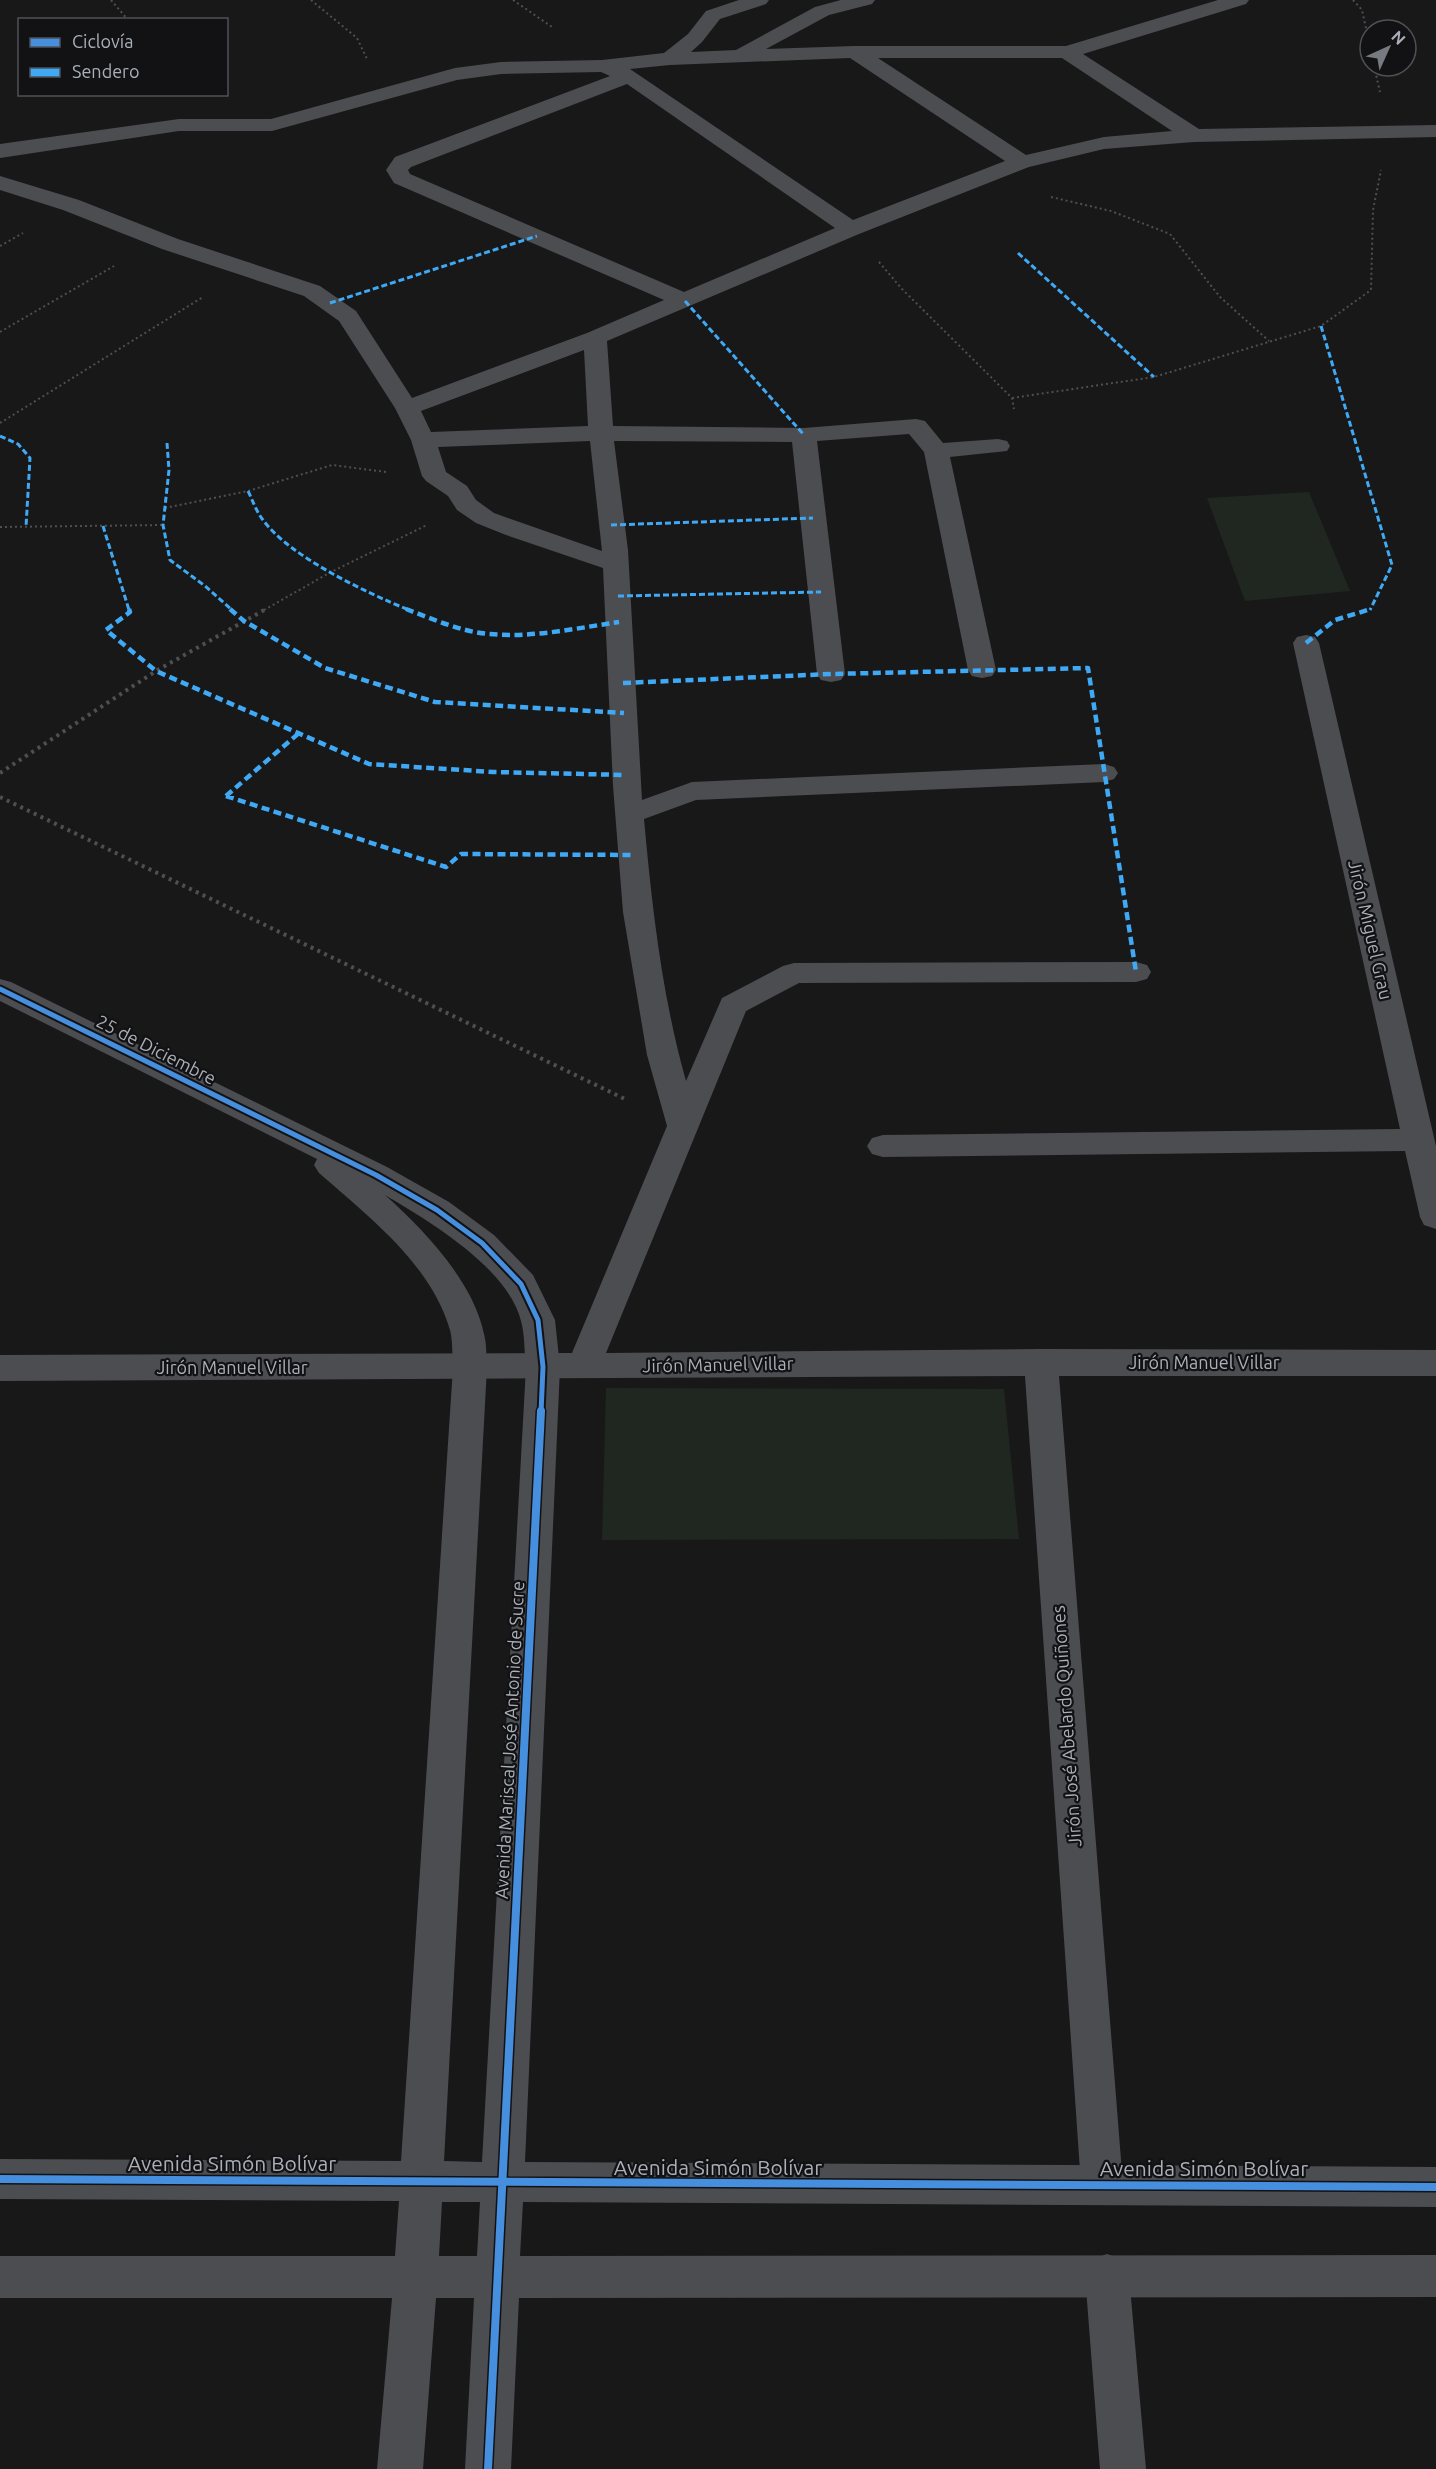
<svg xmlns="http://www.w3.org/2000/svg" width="1436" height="2469" font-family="Ubuntu,sans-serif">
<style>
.green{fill:#202721}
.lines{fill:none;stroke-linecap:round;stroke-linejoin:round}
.path-far1{stroke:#4e4f52;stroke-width:2;stroke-dasharray:2 3;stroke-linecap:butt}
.path{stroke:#4e4f52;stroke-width:4;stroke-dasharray:3 4.5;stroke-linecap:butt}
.minor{fill:#4c4d51;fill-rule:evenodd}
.tertiary{fill:#4c4d51;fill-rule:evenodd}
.quiet-far1{stroke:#3fa9f5;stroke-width:3;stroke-dasharray:6 3;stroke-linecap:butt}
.quiet{stroke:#3fa9f5;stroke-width:4.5;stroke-dasharray:8 4.5;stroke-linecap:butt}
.cycleway-far1-casing{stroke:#121214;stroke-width:9}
.cycleway-casing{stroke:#121214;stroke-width:11}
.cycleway-far1{stroke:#468fdf;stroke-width:5}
.cycleway{stroke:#468fdf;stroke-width:8}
.labels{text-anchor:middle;stroke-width:4.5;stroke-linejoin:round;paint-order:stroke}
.street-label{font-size:18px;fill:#aaafb8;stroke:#121214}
.near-street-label{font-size:21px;fill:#aaafb8;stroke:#121214}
</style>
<rect width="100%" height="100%" fill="#181818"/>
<path class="green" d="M1309 492 1350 591 1245 601 1207 498Z
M606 1388 1004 1389 1019 1539 602 1540Z"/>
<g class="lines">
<path class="path-far1" d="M111 0 128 20
M311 0 357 38 367 59
M513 0 552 27
M1353 0 1362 10 1370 47
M1374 66 1380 92
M1051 197 1111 211 1170 234 1220 297 1269 341
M0 246 23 233
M879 262 902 289 1012 398 1014 409
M0 332 114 266
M1012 398 1154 377 1321 326 1371 290 1373 210 1381 170
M0 423 203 297
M165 508 248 491 332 465 386 472
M0 527 163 525
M264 610 331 572 427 525"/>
<path class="path" d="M0 773 156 671 266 609
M0 797 625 1099"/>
<path class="minor" d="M739 0H769L766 4 720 19 702 42 691 52 736 50 815 7 841 0H875L872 4 829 15 766 49 854 46H1066L1218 0H1249L1246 4 1083 54 1199 129 1436 125V137L1194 142 1104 149 1029 167 859 234 607 341 613 426 804 428 916 419 925 421 943 443 998 439 1007 441 1010 446 1007 451 950 457 996 670 992 676 982 678 972 676 968 670 924 452 909 434 817 441 845 674 841 680 831 682 821 680 817 674 792 442 614 441 628 550 642 800 692 782 1104 764 1114 767 1118 773 1114 779 1104 782 696 800 644 819C652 907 662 996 686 1081L722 998 783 966 794 963 1136 962 1147 965 1151 972 1147 979 1136 982 799 983 746 1011 606 1353 1041 1349 1436 1350V1376H1059L1123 2185 1117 2199 1102 2205 1087 2199 1081 2185 1025 1376 0 1381V1355L572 1353 667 1126 647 1055 623 912 613 786 603 568 506 535 476 523 457 510 448 496 426 481 422 476 411 440 395 408 339 321 304 296 162 249 63 210 0 190V176L79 200 178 239 320 286 356 311 412 398 587 333 664 300 394 183 386 170 395 157 610 76 601 72 501 74 457 80 272 131H179L0 158V144L179 119H271L455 68 501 62 602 60 664 53 688 34 706 11ZM850 58 1005 161 853 220 630 69 670 65ZM878 58H1062L1172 131 1104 137 1026 155ZM627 84 835 228 684 292 410 174 408 170 411 167ZM584 350 588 426 431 432 421 411ZM590 441 602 551 494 513 476 500 467 486 446 472 438 447Z
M1306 635 1315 637 1319 643 1436 1146V1229L1424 1225 1420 1217 1405 1151 883 1157 872 1154 867 1146 872 1138 883 1135 1400 1129 1293 643 1297 637Z
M1107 2254 1123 2260 1129 2275 1146 2469H1100L1085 2275 1091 2260Z"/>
<path class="tertiary" d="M0 979 11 982 387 1167 449 1202 494 1235 533 1275 555 1320 560 1367 525 2162 1436 2167V2207L523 2202 520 2256 1436 2255V2297L519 2298 511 2469H465L474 2298H436L423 2469H377L392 2298H0V2256H395L399 2201 0 2199V2159L401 2161 453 1367C452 1355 453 1342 450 1330 431 1264 368 1216 319 1173L314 1165 317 1159 0 1001ZM385 1195C429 1221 508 1268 521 1321 525 1335 524 1352 526 1367L482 2162 444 2161 487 1367C486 1356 487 1345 484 1334 473 1281 424 1230 385 1195ZM442 2202H480L477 2256H439Z"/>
<path class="quiet-far1" d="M1018 253 1154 377
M685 301 804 435
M330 303 537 236
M1321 326 1392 565 1370 610
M0 436 18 444 30 458 26 527
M167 443 169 470 163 525 170 560 205 586 232 610
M248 491C253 501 256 511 263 520 290 557 367 593 409 610
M611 525 813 518
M103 526 129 610
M618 596 821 592"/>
<path class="quiet" d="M129 609 130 612 106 630 156 671 369 764 493 772 626 775
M230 609 244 621 325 668 435 702 624 713
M406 609C433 619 461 632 490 634 533 638 577 628 619 622
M1306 643 1335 620 1371 609
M623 683 831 674 1088 668 1136 972
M226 796 446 867 461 854 633 855
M226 796 299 733"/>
<g class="cycleway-far1-casing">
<path id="cycleway-far1" d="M0 989 376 1175 437 1210 482 1243 521 1284 538 1320 543 1367 541 1413"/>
</g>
<g class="cycleway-casing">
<path id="cycleway" d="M0 2179 1436 2187
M488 2469 541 1411"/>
</g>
<use href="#cycleway-far1" class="cycleway-far1"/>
<use href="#cycleway" class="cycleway"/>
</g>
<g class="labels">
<g class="street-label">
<text transform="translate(1370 930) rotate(77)" y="6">Jirón Miguel Grau</text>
<text transform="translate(156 1050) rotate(27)" y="6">25 de Diciembre</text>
<text x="1204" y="1369">Jirón Manuel Villar</text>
<text transform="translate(718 1365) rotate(-1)" y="6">Jirón Manuel Villar</text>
<text x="232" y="1374">Jirón Manuel Villar</text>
<text transform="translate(1067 1726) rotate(-94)" y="6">Jirón José Abelardo Quiñones</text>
<text transform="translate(510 1740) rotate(-87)" y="6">Avenida Mariscal José Antonio de Sucre</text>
</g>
<g class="near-street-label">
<text x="232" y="2171">Avenida Simón Bolívar</text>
<text x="718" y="2175">Avenida Simón Bolívar</text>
<text x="1204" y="2176">Avenida Simón Bolívar</text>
</g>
</g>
<rect x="18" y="18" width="210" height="78" fill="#121214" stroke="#4f5156" stroke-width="1.5"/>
<rect x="30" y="38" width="30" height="9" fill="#468fdf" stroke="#4f5156" stroke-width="1.5"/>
<text x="72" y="48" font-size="18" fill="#aaafb8">Ciclovía</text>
<rect x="30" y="68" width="30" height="9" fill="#3fa9f5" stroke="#4f5156" stroke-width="1.5"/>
<text x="72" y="78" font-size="18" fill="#aaafb8">Sendero</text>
<g transform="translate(1388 48) rotate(45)"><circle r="28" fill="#121214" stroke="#4f5156" stroke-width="1.5"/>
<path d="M0-4.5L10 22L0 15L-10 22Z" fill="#777a80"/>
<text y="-9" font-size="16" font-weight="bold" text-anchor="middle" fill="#aaafb8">N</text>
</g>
</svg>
